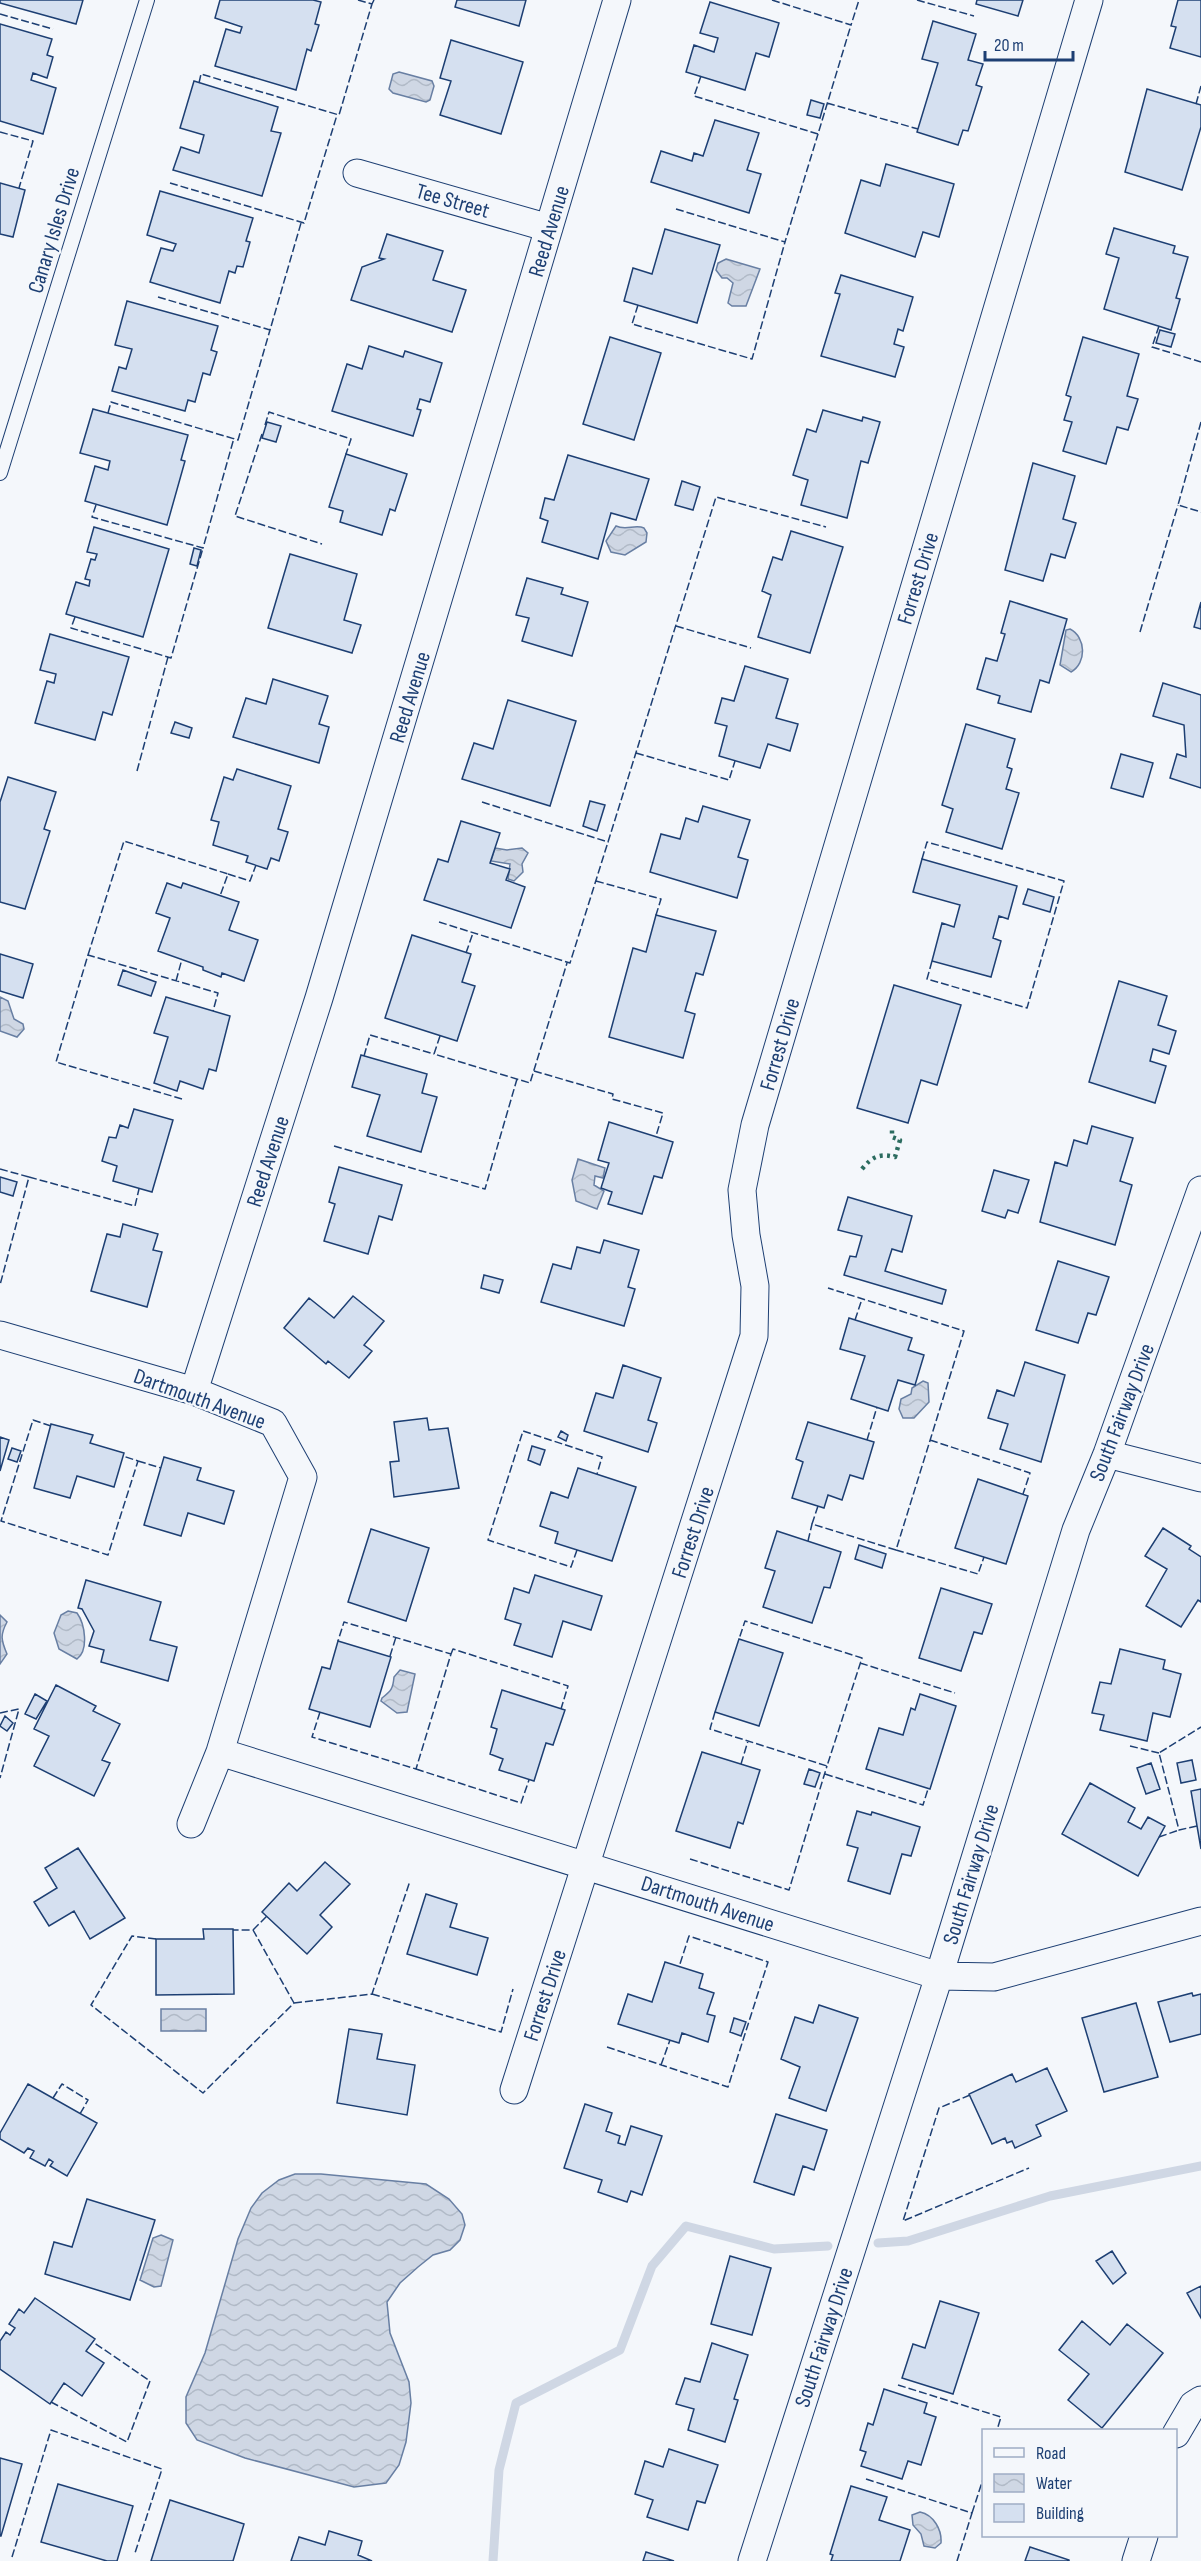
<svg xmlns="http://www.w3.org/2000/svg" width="1201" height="2561" font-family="'Sofia Sans Condensed',sans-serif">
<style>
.water{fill:url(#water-waves);stroke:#687fa3;stroke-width:1.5}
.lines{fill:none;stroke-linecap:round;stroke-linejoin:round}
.stream{stroke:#cfd7e4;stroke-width:9}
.building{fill:#d5e0f0;stroke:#1d3f73;stroke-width:1.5}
.lane-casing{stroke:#1d3f73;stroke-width:16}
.street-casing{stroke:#1d3f73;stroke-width:29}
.lane{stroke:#f4f7fb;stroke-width:14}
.street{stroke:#f4f7fb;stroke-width:27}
.hedge{stroke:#2c6c60;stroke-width:4.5;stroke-dasharray:3 4.5;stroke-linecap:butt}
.fence{stroke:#1d3f73;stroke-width:1.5;stroke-dasharray:8 3;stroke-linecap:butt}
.labels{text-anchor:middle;stroke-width:4.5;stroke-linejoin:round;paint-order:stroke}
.street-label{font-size:22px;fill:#1d3f73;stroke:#f4f7fb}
</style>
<defs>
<pattern id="water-waves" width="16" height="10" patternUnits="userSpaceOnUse" patternTransform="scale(1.5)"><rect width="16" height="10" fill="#cfd7e4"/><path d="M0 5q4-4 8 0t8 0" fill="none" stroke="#b1bac7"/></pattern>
</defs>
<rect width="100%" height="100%" fill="#f4f7fb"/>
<path class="water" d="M399 72 432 81 434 86 430 100 426 102 393 93 389 89 393 74Z
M726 259 760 269 746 306H732L728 303 733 283 727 278H722L716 270 718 263Z
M616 526C626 531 635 524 644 528L647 533 646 542 625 555 611 552 606 541Z
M1070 629C1086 637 1087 663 1071 672L1060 665 1066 630Z
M495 848 507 850 522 848 528 853 522 864 523 872 514 881 508 879 510 864 491 861Z
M0 997 8 1001 14 1019 23 1024 24 1029 17 1037 0 1031Z
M578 1159 605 1168 603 1178 595 1176 594 1185 604 1191 597 1209 576 1201 572 1180Z
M923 1381 928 1383 929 1402 914 1418H903L899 1409 901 1399 911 1394 912 1388Z
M68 1611 77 1613C85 1624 89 1650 77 1659L59 1649 54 1633 61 1615Z
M0 1615 7 1622C0 1635 1 1640 7 1654L0 1664Z
M400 1670 415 1674 407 1712 397 1713 381 1701 382 1698C391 1691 393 1689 394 1677Z
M161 2009H206V2031H161Z
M295 2174H321L426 2184 449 2199 462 2214 465 2225 460 2240 450 2250 433 2255 418 2267 400 2283 387 2302 390 2333 409 2382 411 2403 406 2442 399 2465 386 2483 354 2487 245 2458 197 2440 186 2423V2397L205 2353 238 2239 251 2208 262 2193 279 2180Z
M161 2235 173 2240 161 2286 154 2287 140 2280 153 2238Z
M920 2512C934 2515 942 2530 941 2543L935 2548 924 2546 921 2534 913 2525 912 2515Z"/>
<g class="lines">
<path class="stream" d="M878 2243 908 2241 1050 2196 1201 2166
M493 2561 499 2470 516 2403 620 2350 652 2266 686 2226 774 2249 828 2246"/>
</g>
<path class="building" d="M0 0H83L76 24 0 3Z
M220 0H313L321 2 315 24 319 25 311 51 307 49 296 90 215 66 226 29 240 33 242 27 215 18Z
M457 0H526L519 26 455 7Z
M977 0H1023L1018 16 976 4Z
M1178 0H1201V57L1170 48 1176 27 1171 26Z
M710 2 779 23 769 57 756 53 745 90 686 72 694 45 714 52 718 38 700 33Z
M933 21 976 34 968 60 983 64 976 85 982 87 968 131 963 130 958 145 917 132 938 63 922 59Z
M0 24 52 39 47 55 53 57 47 78 33 73 31 80 56 88 43 134 0 121Z
M451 40 523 62 501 134 440 115 451 81 440 78Z
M194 81 278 107 271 131 281 133 262 196 173 170 181 147 199 153 204 135 180 128Z
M1147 89 1201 105V127L1182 190 1125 172Z
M811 100 824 104 820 118 807 115Z
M715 120 759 133 747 170 761 174 749 213 651 182 661 151 692 161 694 153 703 156Z
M886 164 954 184 939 237 923 232 915 257 845 233 861 180 880 186Z
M0 183 25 190 13 237 0 234Z
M160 191 253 218 246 241 250 242 243 267 237 266 235 273 229 271 220 303 150 282 161 248 173 251 176 244 147 235Z
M1114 228 1175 246 1173 253 1188 257 1176 298 1180 299 1171 330 1104 309 1119 258 1106 254Z
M665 229 720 245 697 323 624 301 633 268 652 274Z
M387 234 443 251 433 280 466 290 452 332 351 300 362 267 384 259 379 258Z
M841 275 913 297 903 331 898 329 894 344 904 347 895 377 821 356 840 294 835 293Z
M127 301 218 326 211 350 217 352 210 375 203 373 195 402 188 400 185 411 112 391 119 367 126 369 132 349 115 345Z
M1160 330 1175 334 1171 347 1156 343Z
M610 337 661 353 634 440 583 424Z
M1083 337 1139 354 1127 396 1138 399 1128 430 1117 427 1106 464 1063 451 1072 422 1064 420 1071 397 1066 395Z
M369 346 403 357 405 351 442 363 430 402 420 399 417 409 421 410 413 436 332 411 347 364 362 369Z
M93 409 188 435 181 460 185 461 167 525 85 501 95 466 108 470 110 461 80 453Z
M823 410 862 421 863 417 880 422 868 463 861 461 847 518 801 505 808 480 793 475 807 429 816 432Z
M267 422 281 426 276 442 262 438Z
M346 454 407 474 395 511 390 509 382 535 340 522 343 511 329 507Z
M568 455 649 479 636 520 611 513 598 559 542 542 548 521 540 518 545 498 554 500Z
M1033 463 1075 476 1063 519 1076 523 1065 558 1051 554 1043 581 1005 570Z
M682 481 700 487 693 510 675 505Z
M94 527 169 549 143 637 66 614 76 582 89 586 90 580 85 579 91 559 95 560 97 554 87 552Z
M791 531 843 547 810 653 758 637 771 595 762 591 773 557 782 560Z
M194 548 201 550 197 566 190 564Z
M290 554 357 574 344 620 361 625 352 653 268 628Z
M527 578 563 588 561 594 588 602 572 656 522 641 529 618 516 615Z
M1010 601 1067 619 1049 683 1040 680 1031 712 998 703 1000 696 977 689 986 658 997 661 1005 634 1001 633Z
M1201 602V629L1194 627Z
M50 634 129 657 112 715 103 712 95 740 35 723 47 681 54 683 56 674 40 670Z
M745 666 788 679 776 718 798 724 790 751 768 744 760 768 719 756 727 726 715 723 722 698 734 701Z
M273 679 328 696 319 724 329 727 319 763 233 737 246 698 266 704Z
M1163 683 1201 695V788L1170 778 1177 754 1186 757 1184 725 1153 716Z
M508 700 576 721 550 806 462 779 474 743 493 749Z
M175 722 192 728 189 738 171 733Z
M966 724 1015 739 1007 767 1012 769 1006 789 1019 793 1002 849 946 832 953 809 942 805Z
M1121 754 1153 763 1143 797 1111 788Z
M237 769 291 786 278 829 288 832 279 861 271 858 267 869 246 862 248 856 213 845 219 822 211 820 224 777 233 780Z
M8 777 56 792 44 829 50 831 25 909 0 902V802Z
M590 801 605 805 597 831 583 826Z
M703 806 750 820 738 857 748 860 737 898 650 872 661 834 680 839 686 818 698 822Z
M461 821 500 833 490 863 510 869 506 880 525 887 511 928 424 900 438 859 448 862Z
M922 859 1017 886 1008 919 999 916 993 938 1001 941 991 977 932 961 942 923 954 927 960 905 913 892Z
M167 883 181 888 183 883 239 902 229 930 258 940 244 981 222 973 221 977 203 970V967L158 951 170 918 156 913Z
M1028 889 1054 897 1050 912 1023 904Z
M656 915 716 931 703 975 696 973 685 1011 695 1014 683 1058 609 1037 633 948 646 952Z
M412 935 471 954 462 982 475 986 457 1041 385 1018Z
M0 954 33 964 23 998 0 991Z
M123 970 156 982 151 996 118 985Z
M1119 981 1167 996 1158 1025 1176 1031 1169 1054 1153 1049 1150 1061 1166 1066 1155 1103 1089 1082Z
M894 985 961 1005 937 1085 921 1080 908 1123 857 1108Z
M166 997 230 1016 216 1071 209 1069 203 1089 180 1081 177 1091 154 1083 168 1037 154 1033Z
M361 1055 427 1074 422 1093 437 1097 421 1152 367 1136 380 1095 352 1087Z
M134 1109 173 1120 152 1192 113 1181 117 1166 102 1161 109 1137 116 1138 120 1125 128 1128Z
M609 1122 673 1142 662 1178 654 1176 642 1214 608 1204 612 1192 601 1188 609 1163 598 1160Z
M1092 1126 1133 1138 1120 1181 1132 1185 1115 1245 1040 1222 1055 1162 1067 1166 1074 1140 1087 1144Z
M339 1167 402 1185 392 1220 379 1216 368 1254 324 1241 335 1204 329 1202Z
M994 1170 1029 1180 1018 1213 1008 1210 1005 1218 982 1211Z
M0 1177 17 1182 13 1196 0 1192Z
M848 1197 912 1216 902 1252 892 1249 885 1271 946 1290 942 1304 844 1275 850 1256 856 1257 862 1236 838 1230Z
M123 1224 158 1234 153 1250 162 1252 147 1307 91 1291 107 1234 120 1237Z
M604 1240 639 1250 628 1287 635 1289 624 1326 541 1302 553 1264 571 1269 577 1247 600 1253Z
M1058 1261 1109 1277 1096 1315 1088 1313 1078 1343 1036 1330Z
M484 1275 503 1280 499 1293 481 1288Z
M353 1296 384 1321 364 1345 372 1351 349 1378 328 1361 326 1364 284 1328 309 1298 334 1318Z
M849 1318 912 1338 908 1350 924 1355 915 1385 898 1380 888 1411 851 1399 865 1356 840 1349Z
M1025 1362 1065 1375 1041 1462 1000 1449 1008 1424 988 1418 997 1390 1014 1396Z
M623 1365 661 1378 648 1420 657 1423 648 1452 584 1431 596 1393 613 1398Z
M427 1418 429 1430 448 1428 459 1488 394 1497 390 1462 399 1461 394 1422Z
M808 1422 874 1442 863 1479 850 1475 842 1500 828 1495 824 1508 792 1498 803 1462 796 1459Z
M51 1424 93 1435 90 1443 124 1453 114 1487 77 1476 70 1498 34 1488Z
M561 1431 568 1435 566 1441 558 1437Z
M0 1437 9 1440 0 1471Z
M532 1446 545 1450 540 1465 528 1460Z
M12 1448 21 1451 17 1462 8 1459Z
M164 1457 201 1468 197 1480 234 1491 224 1524 188 1513 181 1536 144 1525Z
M578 1468 636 1487 612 1561 555 1543 558 1532 540 1526 551 1492 568 1498Z
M978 1479 1028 1496 1006 1564 955 1548Z
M1163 1528 1191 1546 1189 1549 1201 1557V1602L1198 1600 1181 1627 1146 1606 1167 1569 1145 1556Z
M371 1529 429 1548 406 1621 348 1602Z
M777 1531 841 1552 830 1588 824 1587 812 1623 763 1607 775 1571 765 1568Z
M859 1545 886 1554 882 1568 855 1559Z
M535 1575 602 1596 591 1630 563 1621 552 1657 514 1645 521 1624 505 1619 514 1588 529 1593Z
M86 1580 161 1602 150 1640 177 1647 168 1681 101 1662 104 1650 89 1646 94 1631 82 1609 78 1608Z
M941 1588 992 1604 982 1634 974 1632 961 1671 919 1658Z
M739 1639 783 1653 759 1726 715 1712Z
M338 1641 391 1657 370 1727 309 1709 322 1667 330 1669Z
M1120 1649 1165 1660 1163 1669 1181 1674 1170 1717 1153 1713 1147 1741 1100 1730 1104 1715 1092 1713 1100 1682 1111 1684Z
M56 1685 96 1706 93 1711 120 1724 102 1760 110 1763 94 1796 34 1766 49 1736 34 1729Z
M502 1690 565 1710 553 1745 546 1743 534 1781 499 1770 503 1759 490 1754 497 1729 491 1727Z
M35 1694 47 1701 36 1719 25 1714Z
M920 1694 956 1706 930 1789 866 1769 879 1728 903 1735 911 1708 915 1710Z
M5 1716 13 1723 7 1731 0 1726Z
M702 1752 760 1770 743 1824 738 1822 730 1848 676 1831Z
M1192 1760 1196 1780 1181 1783 1177 1763Z
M1151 1763 1160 1789 1146 1794 1137 1768Z
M809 1769 820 1773 815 1787 804 1784Z
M1090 1783 1135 1808 1128 1822 1141 1829 1148 1817 1165 1826 1138 1876 1062 1834Z
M1201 1789V1849L1191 1791Z
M857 1811 871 1815 872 1812 920 1827 911 1856 902 1854 890 1894 848 1881 858 1848 847 1845Z
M78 1848 125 1918 90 1939 74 1911 49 1926 34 1902 57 1888 45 1868Z
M325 1862 350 1884 320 1915 332 1927 307 1954 262 1912 289 1883 297 1891Z
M426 1894 457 1904 450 1927 488 1938 477 1975 407 1954Z
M203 1929H233L234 1994 156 1995V1939H204Z
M665 1962 703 1974 699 1988 714 1993 707 2014 715 2016 708 2042 682 2033 679 2043 618 2024 628 1994 652 2002Z
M1192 1993 1193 1996 1201 1994V2034L1170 2042 1158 2002Z
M1136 2003 1158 2077 1104 2092 1082 2018Z
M819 2005 858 2018 826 2111 789 2098 800 2067 781 2059 795 2017 813 2023Z
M734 2018 746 2022 741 2036 730 2032Z
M349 2029 382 2034 377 2059 415 2065 407 2115 337 2103Z
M1047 2068 1067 2111 1036 2125 1041 2136 1015 2148 1012 2141 1007 2143 1005 2138 992 2144 969 2094 1012 2074 1016 2082Z
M28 2084 97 2123 67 2176 50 2166 53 2162 49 2159 45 2166 30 2158 34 2151 28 2148 24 2153 0 2139V2133Z
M585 2104 612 2113 606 2131 620 2136 618 2143 625 2145 631 2126 662 2136 642 2195 631 2191 627 2202 598 2192 602 2180 564 2168Z
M776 2114 827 2130 814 2170 803 2166 794 2195 754 2182Z
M87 2199 155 2220 130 2300 45 2274 54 2242 72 2247Z
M1112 2251 1126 2273 1113 2284 1096 2261Z
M730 2256 771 2268 752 2335 711 2324Z
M1201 2286V2318L1187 2293Z
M35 2298 95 2339 86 2351 104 2363 82 2396 64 2383 50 2404 0 2369V2341L6 2332 10 2335 15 2328 9 2324 19 2309 24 2313Z
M940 2301 979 2313 953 2394 902 2378 913 2344 925 2348Z
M1082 2321 1110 2345 1127 2324 1163 2353 1102 2428 1068 2400 1089 2374 1059 2350Z
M712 2343 748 2355 734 2399 738 2400 725 2442 688 2430 694 2409 676 2404 685 2378 700 2382Z
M884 2389 927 2403 924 2413 936 2417 921 2465 908 2461 902 2479 861 2466 866 2452 860 2450 868 2423 873 2425Z
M669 2449 718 2465 705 2503 697 2501 688 2530 647 2517 653 2500 635 2494 645 2461 663 2467Z
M0 2458 22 2464 1 2536H0Z
M58 2484 133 2506 117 2561H107L41 2542Z
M851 2486 887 2497 879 2520 910 2530 900 2561H831L833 2555 830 2554Z
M170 2500 244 2524 233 2561H151Z
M329 2531 362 2541 358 2555 372 2561H291L299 2537 325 2545Z
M1030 2547 1069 2560V2561H1025Z
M646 2552 674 2561H643Z"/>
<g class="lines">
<g class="lane-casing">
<path id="lane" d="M0 473 147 0"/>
</g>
<g class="street-casing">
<path id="street" d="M357 173 549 228
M0 1335 194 1391 273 1423 303 1477 220 1752 191 1824
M194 1391 319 998 617 0
M1107 1454 1201 1478
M220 1752 939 1976 994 1977 1201 1921
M514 2090 754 1336 755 1286 746 1235 742 1190 755 1125 1089 0
M1176 2434 1193 2405 1201 2400
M752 2561 939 1976 1076 1530 1107 1454 1201 1190
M1136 2561 1144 2536"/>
</g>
<use href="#lane" class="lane"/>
<use href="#street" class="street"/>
<path class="hedge" d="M862 1169C872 1157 879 1153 895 1157L900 1140 892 1137V1126"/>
<path class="fence" d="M358 0 372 4 374 0
M772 0 851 25 859 0
M917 0 974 16
M0 14 53 29
M701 76 694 96 818 134 851 25
M199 83 201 74 339 115 372 4
M827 103 918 129
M1196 104 1201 86
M0 132 33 141 19 188
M170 183 304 223 337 115
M676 209 785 242 818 134
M158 297 270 330 301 223
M638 305 632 324 752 359 785 242
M1159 326 1152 347 1201 362
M108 413 111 402 238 440 270 330
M1201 422 1178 505 1201 512
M265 425 269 412 351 439 346 454
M262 434 235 516 322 544
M96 505 92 517 203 548 234 438
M75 617 71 628 171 658 203 548
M676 626 751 648
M1140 632 1178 505
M636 753 729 780 735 761
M137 771 168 657
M482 802 608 842 716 497 826 527
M922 859 927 842 1064 881 1027 1008 927 979 932 961
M228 874 250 881 256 865
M596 881 661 899 656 915
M439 922 570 963 608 842
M466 953 473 933
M88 955 124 841 228 874 220 896
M176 981 182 959
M440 1036 434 1054 530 1083 567 963
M364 1056 370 1035 434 1054
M534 1071 613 1094 612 1099 663 1113 656 1136
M182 1099 56 1062 88 955 218 993 213 1011
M334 1146 485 1189 517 1079
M0 1169 29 1177 0 1285
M29 1177 135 1206 139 1189
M855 1320 862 1299
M51 1426 33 1420 1 1521 108 1555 138 1461 123 1456
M867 1440 877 1407
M930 1440 1030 1473 1023 1494
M138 1461 161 1468
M818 1506 812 1524 896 1550 964 1331 828 1288
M808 1541 812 1524
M577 1550 571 1567 488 1540 523 1431 602 1457 597 1474
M896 1550 978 1574 984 1557
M451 1654 453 1649 568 1686 561 1709
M390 1656 396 1637
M860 1663 955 1693
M320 1712 312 1737 416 1769 451 1654 344 1622 338 1641
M715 1712 710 1729 827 1766 862 1658 745 1621 739 1639
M0 1713 19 1709 0 1778
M1130 1746 1159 1753
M741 1764 748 1741
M416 1769 521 1803 529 1780
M825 1774 923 1805 928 1789
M1197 1826 1179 1830 1159 1753 1201 1727
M1159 1837 1179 1830
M690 1859 789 1890 827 1766
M253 1930 267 1916
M156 1939 132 1936 91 2005 203 2093 294 2003 253 1930H233
M372 1994 501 2032 513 1989
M294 2003 372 1994 410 1881
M607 2047 728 2087 768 1962 689 1936 679 1967
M661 2065 670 2040
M970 2095 939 2108 903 2221 1029 2168
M53 2098 62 2084 88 2100 80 2114
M898 2385 1001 2417 997 2430
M51 2402 127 2442 150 2381 93 2342
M866 2479 972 2513 957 2561
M972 2513 984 2476
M12 2557 51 2430 162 2469 135 2553"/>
</g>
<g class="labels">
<g class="street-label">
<text transform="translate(453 200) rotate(16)" y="8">Tee Street</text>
<text transform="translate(53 230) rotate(-73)" y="8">Canary Isles Drive</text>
<text transform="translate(548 231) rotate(-73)" y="8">Reed Avenue</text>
<text transform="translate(917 578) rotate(-73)" y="8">Forrest Drive</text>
<text transform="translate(409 697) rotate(-73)" y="8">Reed Avenue</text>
<text transform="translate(779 1044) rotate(-74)" y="8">Forrest Drive</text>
<text transform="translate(267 1161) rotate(-72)" y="8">Reed Avenue</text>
<text transform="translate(200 1398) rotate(20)" y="8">Dartmouth Avenue</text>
<text transform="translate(1121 1412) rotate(-69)" y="8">South Fairway Drive</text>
<text transform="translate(692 1532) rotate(-72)" y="8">Forrest Drive</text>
<text transform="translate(970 1874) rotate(-73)" y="8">South Fairway Drive</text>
<text transform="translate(708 1903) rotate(18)" y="8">Dartmouth Avenue</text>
<text transform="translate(544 1995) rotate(-72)" y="8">Forrest Drive</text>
<text transform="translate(823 2337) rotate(-72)" y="8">South Fairway Drive</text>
</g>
</g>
<rect x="982" y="2429" width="195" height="108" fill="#f4f7fb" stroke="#9eadc5" stroke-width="1.5"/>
<rect x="994" y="2448" width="30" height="9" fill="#f4f7fb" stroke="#9eadc5" stroke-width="1.5"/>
<text x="1036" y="2459" font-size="18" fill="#1d3f73">Road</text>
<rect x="994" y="2474" width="30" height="18" fill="url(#water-waves)" stroke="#9eadc5" stroke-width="1.5"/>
<text x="1036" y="2489" font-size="18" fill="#1d3f73">Water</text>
<rect x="994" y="2504" width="30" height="18" fill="#d5e0f0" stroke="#9eadc5" stroke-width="1.5"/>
<text x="1036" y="2519" font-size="18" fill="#1d3f73">Building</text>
<path d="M985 51v9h88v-9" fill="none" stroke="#1d3f73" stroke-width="3"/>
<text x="994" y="51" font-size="18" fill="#1d3f73" stroke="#f4f7fb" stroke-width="4.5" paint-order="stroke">20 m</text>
</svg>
